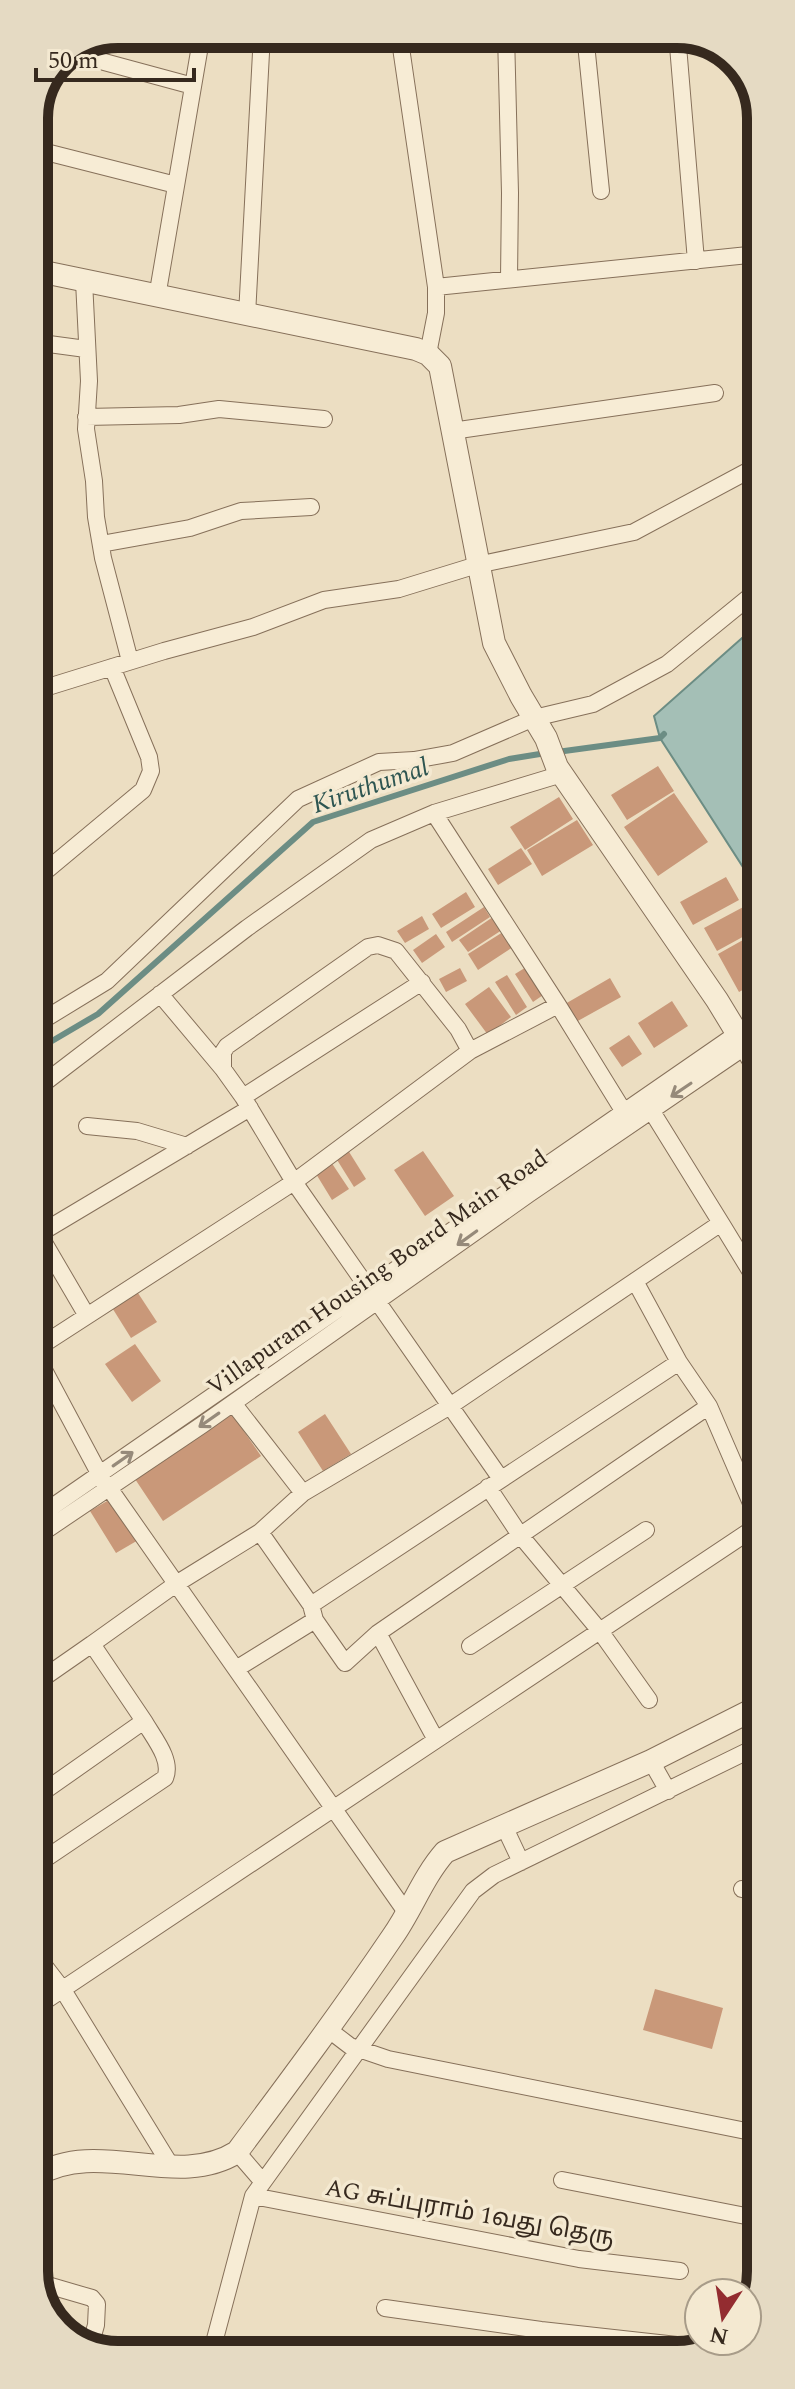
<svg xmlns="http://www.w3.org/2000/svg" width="795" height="2389" font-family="Spectral,'Noto Sans Tamil',serif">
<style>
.water{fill:#a4bfb6;stroke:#6c8d84;stroke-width:2}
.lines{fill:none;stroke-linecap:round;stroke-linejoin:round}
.stream{stroke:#6c8d84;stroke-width:6}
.building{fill:#c99879}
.minor-casing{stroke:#86705a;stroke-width:18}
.tertiary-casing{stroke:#86705a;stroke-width:24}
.minor{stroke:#f7ecd5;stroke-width:16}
.tertiary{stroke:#f7ecd5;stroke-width:22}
.oneway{stroke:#968a7a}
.labels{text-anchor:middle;stroke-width:7;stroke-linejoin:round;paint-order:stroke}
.street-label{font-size:24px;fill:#36291e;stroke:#f4e9d1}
.water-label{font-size:26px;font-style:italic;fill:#2d5551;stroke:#f4e9d1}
.rim{fill:none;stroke:#36291e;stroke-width:10}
</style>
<rect width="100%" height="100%" fill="#ecdec2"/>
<path class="water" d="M759 623V892L660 738 654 716Z"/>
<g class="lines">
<path class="stream" d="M557 752 660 738 664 734
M35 1051 98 1014 313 822 509 759 546 753"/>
</g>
<path class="building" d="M658 766 674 791 627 820 611 795Z
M674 793 708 842 658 876 624 827Z
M559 797 573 819 525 850 510 827Z
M577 820 593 845 542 876 527 850Z
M521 848 532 864 498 885 488 869Z
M726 877 739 900 693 925 680 902Z
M466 892 475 907 441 928 432 914Z
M747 905 759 928 717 951 704 928Z
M484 907 490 917 452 942 446 932Z
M422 916 429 929 405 943 397 931Z
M493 917 502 930 468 952 459 940Z
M759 931V981L739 992 718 954Z
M503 932 513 947 478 970 468 954Z
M436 934 445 947 422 963 413 950Z
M528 966 546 993 533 1002 515 974Z
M460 968 467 981 446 992 439 979Z
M507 975 527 1007 516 1015 495 982Z
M610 978 621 997 576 1022 565 1004Z
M489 987 511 1017 488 1035 465 1004Z
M672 1001 688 1026 654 1048 638 1023Z
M629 1035 642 1054 622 1067 609 1048Z
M346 1147 366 1179 354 1187 334 1155Z
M423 1151 454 1196 425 1216 394 1170Z
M329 1159 349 1189 332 1200 313 1169Z
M136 1290 157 1322 131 1338 111 1306Z
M135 1344 161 1381 132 1402 105 1364Z
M232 1414 261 1456 163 1521 135 1479Z
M325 1414 351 1454 323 1471 298 1432Z
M114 1497 140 1539 116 1553 90 1511Z
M655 1989 723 2008 712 2049 643 2030Z"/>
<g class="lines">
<g class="minor-casing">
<path id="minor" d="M399 34 436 287V313L428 354
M506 34 510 193 509 279
M585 34 601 191
M677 34 696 261
M71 53 193 86
M34 149 176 185
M84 281 89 381 86 429 94 481 96 517 103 558 130 661
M436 287 758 254
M157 297 202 34
M247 315 262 34
M34 342 86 349
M86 417 179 415 219 409 324 419
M452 431 715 393
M101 544 190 528 241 511 311 507
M35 691 164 651 253 627 324 600 399 589 477 565 634 532 759 465
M434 813 558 1005 624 1112 651 1110 721 1223
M35 880 143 790 151 771 149 757 112 667
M378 945 396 951 458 1029 470 1051 294 1182 243 1097 223 1069V1052L227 1046 368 947Z
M160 994 223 1069
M35 1025 107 981 298 799 379 762 414 760 453 753 534 718 593 704 667 664 759 589
M470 1051 558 1005
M35 1090 247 928 371 840 434 813 562 774
M243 1097 422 982
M87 1126 137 1131 187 1146
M87 1316 39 1234 250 1108
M36 1349 294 1182 501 1479
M36 1355 100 1475 408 1915
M233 1403 303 1493
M709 1406 760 1524
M488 1487 520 1535 600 1631 649 1700
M36 1518 738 1033
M260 1532 311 1605 679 1362 635 1281
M36 1537 202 1425 529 1194 746 1046
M311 1605 315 1620 345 1663 378 1633 709 1406 679 1362
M378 1633 436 1740
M470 1646 646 1530
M236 1669 315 1620
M36 1683 92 1644
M750 1711 760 1729
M651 1761 668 1791
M36 1797 144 1721 92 1644 176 1584 260 1532 303 1493 450 1406 721 1223 760 1287
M504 1826 521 1862
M36 1865 165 1778C173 1760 153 1737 144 1721
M742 1889 761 1893
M36 1955 63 1990 171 2166
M36 2007 760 1524
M329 2030 350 2046 388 2059 761 2134
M237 2152 262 2181
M562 2180 761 2219
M253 2196 579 2259 680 2271
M37 2282 92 2298 97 2304 96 2325 90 2346
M385 2308 541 2330 704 2348
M211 2354 253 2196 473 1891 494 1875 760 1745"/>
</g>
<g class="tertiary-casing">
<path id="tertiary" d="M34 270 416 349 428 354 440 366 494 643 521 696 546 738 557 767 717 1000 759 1069
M37 2175C99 2138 177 2190 237 2152 290 2081 343 2010 393 1936 412 1909 423 1877 445 1852L651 1761 760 1706"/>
</g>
<use href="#minor" class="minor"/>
<use href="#tertiary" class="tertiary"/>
</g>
<defs><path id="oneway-shaft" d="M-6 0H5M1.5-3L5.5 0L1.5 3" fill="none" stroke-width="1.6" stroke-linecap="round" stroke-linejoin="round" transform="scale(2)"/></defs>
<g class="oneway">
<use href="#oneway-shaft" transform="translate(681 1090) rotate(146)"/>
<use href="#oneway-shaft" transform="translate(467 1238) rotate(144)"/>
<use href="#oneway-shaft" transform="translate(209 1420) rotate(145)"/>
<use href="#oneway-shaft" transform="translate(123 1459) rotate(-35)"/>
</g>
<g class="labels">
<g class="street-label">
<text transform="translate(377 1272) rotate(-35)" y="8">Villapuram Housing Board Main Road</text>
<text transform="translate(470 2212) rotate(10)" y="8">AG சுப்புராம் 1வது தெரு</text>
</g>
<g class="water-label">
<text transform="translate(370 785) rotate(-19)" y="9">Kiruthumal</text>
</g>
</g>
<path d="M0 0H795V2389H0ZM118 48H677A70 70 0 0 1 747 118V2271A70 70 0 0 1 677 2341H118A70 70 0 0 1 48 2271V118A70 70 0 0 1 118 48Z" fill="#e5dac3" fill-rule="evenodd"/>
<path class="rim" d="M118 48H677A70 70 0 0 1 747 118V2271A70 70 0 0 1 677 2341H118A70 70 0 0 1 48 2271V118A70 70 0 0 1 118 48Z"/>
<g transform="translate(723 2317) rotate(192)"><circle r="38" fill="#f4e9d1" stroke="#a89c89" stroke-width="2"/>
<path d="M0-6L14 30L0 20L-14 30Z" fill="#932c30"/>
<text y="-12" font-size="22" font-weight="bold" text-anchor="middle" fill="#36291e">N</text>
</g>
<path d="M36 68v12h158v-12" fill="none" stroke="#36291e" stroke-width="4"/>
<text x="48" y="68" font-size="24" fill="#36291e" stroke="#f4e9d1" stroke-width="6" paint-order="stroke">50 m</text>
</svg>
